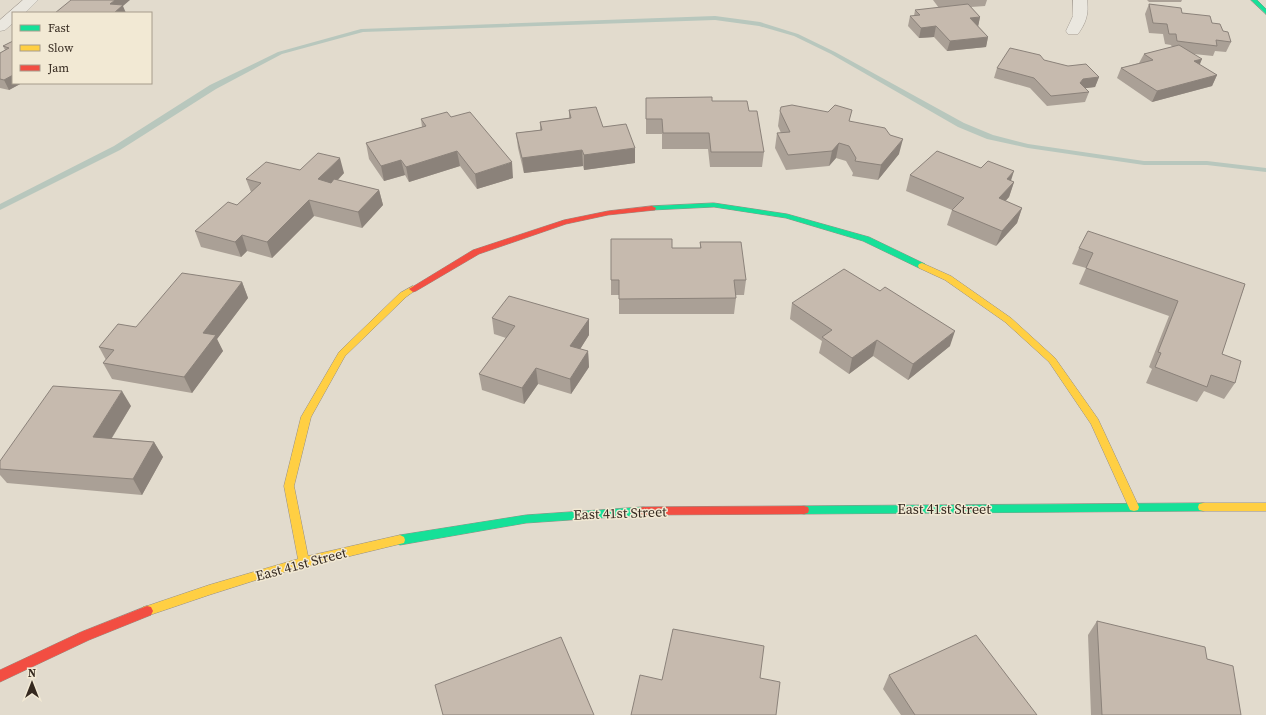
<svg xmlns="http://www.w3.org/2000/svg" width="1266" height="715" font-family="'Source Serif 4',serif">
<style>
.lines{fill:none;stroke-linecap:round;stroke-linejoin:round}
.stream{fill:#b8c7bd;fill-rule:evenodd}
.street-casing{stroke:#a7a097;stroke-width:1}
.fast-casing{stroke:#979086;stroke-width:1}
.slow-casing{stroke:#979086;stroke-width:1}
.jam-casing{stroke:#979086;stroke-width:1}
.street{fill:#eae7df;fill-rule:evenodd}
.fast{fill:#16e098;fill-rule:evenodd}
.slow{fill:#ffcf43;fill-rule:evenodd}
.jam{fill:#f24e42;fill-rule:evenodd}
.wall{fill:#aaa096}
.shaded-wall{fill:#8b827a}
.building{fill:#c6baae;stroke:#8b827a}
.labels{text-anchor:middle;stroke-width:3;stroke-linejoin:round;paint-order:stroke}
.street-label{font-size:14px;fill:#35291f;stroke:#f2e9d4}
</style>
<rect width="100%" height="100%" fill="#e2dbcd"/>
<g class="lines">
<path class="stream" d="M715 16 760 22 798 34 835 52 964 123 993 135 1028 144 1144 161H1207L1266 168V172L1207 165H1144L1028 148 987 139 958 127 831 54 794 36 759 26 715 20 363 32 282 54 216 89 120 150 0 210V204L114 146 210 85 278 52 361 29Z"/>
<g class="street-casing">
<path id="street" d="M23 0H38L25 13H13V23L5 30 0 31V20Z
M1073 0H1087C1089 14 1086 23 1078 34H1068L1066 31 1073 16Z"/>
</g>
<g class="fast-casing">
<path id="fast" d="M1251 0H1257L1266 9V14Z
M714 203 787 214 869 237 925 264 926 266 925 268H919L863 241 786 218 714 207 652 210 648 208 652 206Z
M1203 503 1207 504 1208 507 1207 510 1203 511 804 514 800 513 799 510 800 507 804 506Z
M643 507 647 508 648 511 647 514 643 515 526 523 400 545 396 543 395 540 396 537 400 535 526 515Z"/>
</g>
<g class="slow-casing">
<path id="slow" d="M922 263 951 276 1011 318 1055 358 1098 419 1139 507 1138 510 1134 511 1130 510 1091 424 1049 362 1005 322 945 280 919 268 918 266 919 264Z
M413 286 417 289 406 297 345 356 311 417 294 486 308 556 400 535 404 537 405 540 404 543 272 575 209 595 147 616 143 615 141 611 143 607 147 606 209 585 298 559 284 486 301 417 339 352 400 293Z
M1203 503H1266V511H1203L1199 510 1198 507 1199 504Z"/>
</g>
<g class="jam-casing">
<path id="jam" d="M652 206 656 208 655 210 608 215 566 224 479 254 416 291 413 292 409 289 473 250 564 220 608 211Z
M804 506 808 507 809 510 808 513 804 514 643 515 639 514 638 511 639 508 643 507Z
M147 606 151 607 153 611 151 615 89 640 0 682V670L81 632Z"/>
</g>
<use href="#street" class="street"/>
<use href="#fast" class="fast"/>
<use href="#slow" class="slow"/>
<use href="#jam" class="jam"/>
</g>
<path class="wall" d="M933 0H987L985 6 971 7 980 17 978 26 988 37 986 47 947 51 934 37 919 38 908 26 910 16H914L915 10 939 8Z
M1147 0H1182L1181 2H1149Z
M1149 4 1182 13 1212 23 1223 31 1231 42 1226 52 1215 51 1213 56 1194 54 1200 65 1217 75 1212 86 1152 102 1117 78 1121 68 1139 63 1144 54 1172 47 1171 45 1165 44 1163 34 1149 33 1145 14Z
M13 41V83H22L9 90 0 88V53L5 50 3 46Z
M997 68 1099 77 1095 87 1085 88 1089 92 1085 102 1047 106 1030 88 994 78Z
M646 98 712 101 749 111 764 152 762 167H710L708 149H662V134H646Z
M569 110 603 127 635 163 584 170 583 166 524 173 518 148 516 133 540 130V122L569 118Z
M780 111 850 121 899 154 878 180 852 176 853 173 846 161 836 158 829 166 786 170 775 148 777 133H781L778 126Z
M451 117 513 178 477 189 460 166 409 182 405 175 384 181 369 159 366 143 422 127 421 119Z
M300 170 344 173 338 180 379 190 383 205 362 228 314 216 272 258 247 251 241 257 201 247 195 231 237 205 251 192 246 179Z
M910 175 1011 181 1014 182 1009 197 1005 201 1022 208 1017 223 996 246 947 225 952 210 906 191Z
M700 242 746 280 744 295H736V298L734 314H619V295H611V280L672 248H700Z
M1079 248 1245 284 1222 354 1235 383 1224 399 1204 391 1197 402 1146 383 1152 369 1149 367 1169 316 1079 284 1086 268 1072 264Z
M242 282 248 298 217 339 223 351 192 393 112 379 103 363 106 360 99 347 136 327Z
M792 303 950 346 908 380 873 356 849 374 819 353 822 341 790 319Z
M492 318 589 319V335L580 349 588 351 589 367 571 394 538 384 524 404 482 390 479 374 506 338 494 334Z
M131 406 112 438 154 442 163 457 142 495 7 483 0 475V461Z
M1097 621 1207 659 1241 715H1091L1088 635Z
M889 675 1037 715H901L883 689Z"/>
<path class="shaded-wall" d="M115 0H130L123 6 126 13H114L110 4Z
M980 17 978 27 970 18Z
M936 26 934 37 919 38 921 28Z
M988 37 986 47 947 51 950 41Z
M1202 59 1198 69 1194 61Z
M13 75V83H22L9 90 4 80Z
M1217 75 1212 86 1152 102 1157 91Z
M1099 77 1095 87 1079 89 1076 94 1080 83 1083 79Z
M903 139 899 154 878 180 881 165Z
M839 143 836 158 829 166 832 151Z
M635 148V163L584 170V155Z
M582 150 583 166 524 173 522 158Z
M457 151 460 166 409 182 406 167Z
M340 158 344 173 323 195 318 179Z
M401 160 405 175 384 181 381 166Z
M512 162 513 178 477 189 475 174Z
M1014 171 1009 187 1007 179Z
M1014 182 1009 197 994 214 999 198Z
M379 190 383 205 362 228 358 212Z
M309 200 314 216 272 258 267 242Z
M1022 208 1017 223 996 246 1002 231Z
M242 235 247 251 241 257 235 242Z
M242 282 248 298 217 339 223 351 192 393 184 377 203 333Z
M589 319V335L572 362 570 346Z
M955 331 950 346 908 380 913 364Z
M877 340 873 356 849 374 852 358Z
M588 351 589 367 571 394 570 379Z
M536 368 538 384 524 404 522 388Z
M122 391 131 406 103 452 93 437Z
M154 442 163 457 142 495 133 479Z"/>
<path class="building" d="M71 0H115L110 4 123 5 114 13H55Z
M968 4 980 17 970 18 988 37 950 41 936 26 921 28 910 16 920 15 915 10Z
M1149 4 1181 8 1182 13 1210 16 1212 23 1220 24 1223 31 1228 32 1231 42 1216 40 1217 46 1177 41 1176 34H1169L1167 24 1153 23Z
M13 41V75L4 80 0 79V53L9 48 3 46Z
M1179 45 1202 59 1194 61 1217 75 1157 91 1121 68 1153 60 1144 54Z
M1010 48 1040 55 1044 60 1068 66 1086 64 1099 77 1083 79 1080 83 1089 92 1051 96 1034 78 997 68Z
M712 97V101H747L749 111H757L764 152H711L709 133H663L662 119H646V98Z
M792 105 828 112 835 105 852 110 849 121 885 128 890 135 903 139 881 165 855 161 856 158 849 146 839 143 832 151 788 155 777 133 790 132 780 111 781 107Z
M596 107 603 127 626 124 635 148 584 155 582 150 522 158 516 133 542 130 540 122 571 118 569 110Z
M447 112 451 117 470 112 512 162 475 174 457 151 406 167 401 160 381 166 366 143 426 126 421 119Z
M937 151 981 168 988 161 1014 171 1007 179 1014 182 999 198 1022 208 1002 231 952 210 964 198 910 175Z
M318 153 340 158 318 179 331 183 334 179 379 190 358 212 309 200 267 242 242 235 235 242 195 231 228 202 237 205 261 183 246 179 266 162 300 170Z
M1088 231 1245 284 1222 354 1241 361 1235 383 1211 375 1207 387 1155 367 1161 353 1158 352 1178 301 1086 268 1093 253 1079 248Z
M611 239H672V248H701L700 242H741L746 280H734L736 298 619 299V280H611Z
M844 269 880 291 885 287 955 331 913 364 877 340 852 358 822 337 832 330 792 303Z
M182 273 242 282 203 333 216 335 184 377 103 363 114 350 99 347 118 324 136 327Z
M509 296 589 319 570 346 588 351 570 379 536 368 522 388 479 374 515 326 492 318Z
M53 386 122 391 93 437 154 442 133 479 0 469V461Z
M1097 621 1205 647 1207 659 1233 666 1241 715H1102Z
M673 629 764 646 760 678 780 682 776 715H631L640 675 662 680Z
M976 635 1037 715H915L889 675Z
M561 637 594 715H443L435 685Z"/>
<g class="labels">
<g class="street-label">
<text x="944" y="514">East 41st Street</text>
<text transform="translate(620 513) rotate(-2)" y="5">East 41st Street</text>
<text transform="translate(301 564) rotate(-15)" y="5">East 41st Street</text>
</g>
</g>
<rect x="12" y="12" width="140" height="72" fill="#f2e9d4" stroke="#a69c8c"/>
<rect x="20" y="25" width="20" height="6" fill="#16e098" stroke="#a69c8c"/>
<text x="48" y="32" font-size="12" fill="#35291f">Fast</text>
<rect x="20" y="45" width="20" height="6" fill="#ffcf43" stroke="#a69c8c"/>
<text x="48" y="52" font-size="12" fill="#35291f">Slow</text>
<rect x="20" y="65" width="20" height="6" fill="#f24e42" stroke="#a69c8c"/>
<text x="48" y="72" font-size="12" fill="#35291f">Jam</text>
<g transform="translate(32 683)" stroke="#f2e9d4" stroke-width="3" paint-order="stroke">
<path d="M0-3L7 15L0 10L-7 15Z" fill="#35291f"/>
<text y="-6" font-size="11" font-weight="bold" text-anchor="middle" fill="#35291f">N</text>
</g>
</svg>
